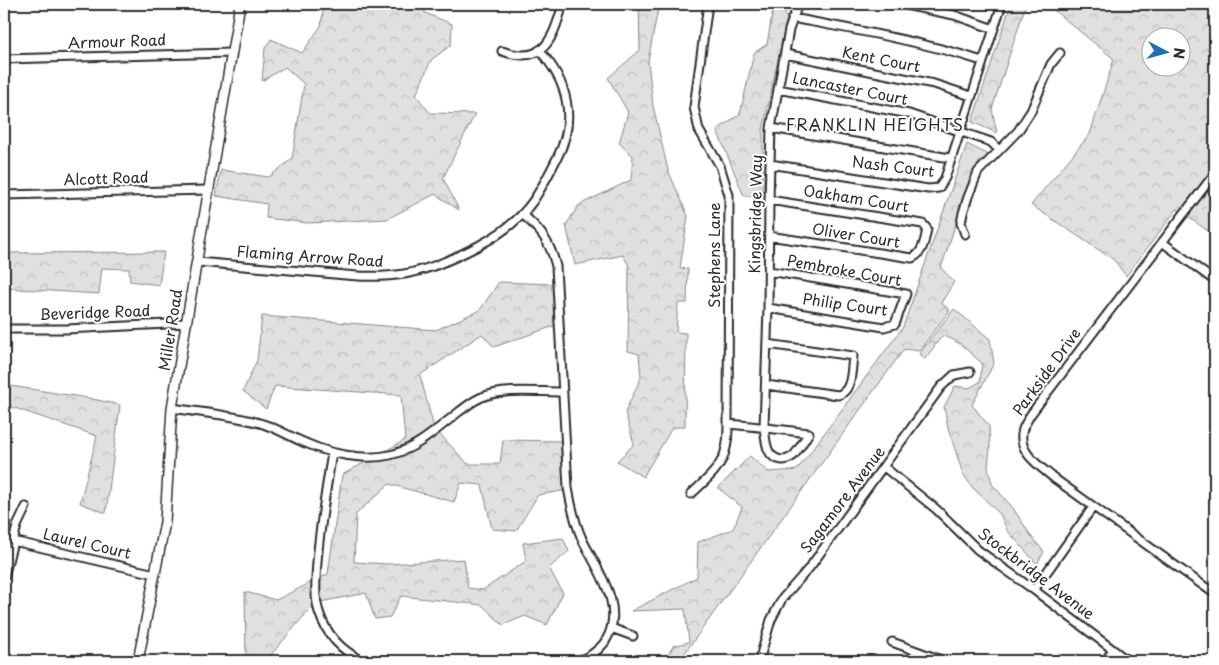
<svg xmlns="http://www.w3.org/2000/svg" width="1219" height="665" font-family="'Playpen Sans',sans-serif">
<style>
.forest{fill:url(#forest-crowns);stroke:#868686;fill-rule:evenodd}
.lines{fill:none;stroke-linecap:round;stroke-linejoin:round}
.minor-casing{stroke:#2b2b2b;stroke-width:11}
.tertiary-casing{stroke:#2b2b2b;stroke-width:12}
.minor{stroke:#fff;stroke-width:7}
.tertiary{stroke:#fff;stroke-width:9}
.labels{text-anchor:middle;stroke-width:4;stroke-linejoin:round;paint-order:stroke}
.street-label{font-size:15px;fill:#2b2b2b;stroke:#fff}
.neighbourhood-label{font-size:16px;letter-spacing:1px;fill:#2b2b2b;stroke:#fff}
</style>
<defs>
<pattern id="forest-crowns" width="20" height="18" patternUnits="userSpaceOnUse" patternTransform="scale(1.25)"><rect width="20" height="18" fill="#e0e0e0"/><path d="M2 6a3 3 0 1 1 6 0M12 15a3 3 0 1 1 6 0" fill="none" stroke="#c0c0c0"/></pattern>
</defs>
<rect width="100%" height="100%" fill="#fff"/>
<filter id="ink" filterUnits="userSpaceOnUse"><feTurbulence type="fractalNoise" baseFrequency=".02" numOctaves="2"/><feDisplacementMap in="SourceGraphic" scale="10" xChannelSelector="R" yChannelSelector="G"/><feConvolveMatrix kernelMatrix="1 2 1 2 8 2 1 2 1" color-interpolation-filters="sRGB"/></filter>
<g filter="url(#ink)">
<path class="forest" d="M324 4H367L368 7 394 8V4H425V13L452 24 451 45 431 60 416 95 430 113 475 114 443 178 459 210 435 194 387 219 308 223 266 218 267 204 216 196 221 170 269 177 292 159 304 84 285 67 262 81 265 48 271 39 302 53 321 26Z
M639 4H659L648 61 653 106 668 170 688 216 680 268 688 269 687 303H678L676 332 686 333 685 426 672 428 643 477 617 461 634 444 625 412 641 378 639 354 628 351 629 266 623 255 575 265 566 225 579 205 631 180 633 156 619 143 628 112 608 78 640 50Z
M774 4H792L784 15 787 17 763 130V196H744L717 130 740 114 754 53 767 44Z
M1011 4H1026L992 109 997 133 972 122Z
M1046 4H1215V236L1177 209 1126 276 1114 260 1031 205 1090 134 1114 59ZM1152 38H1182V68H1152Z
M967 144 989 155 973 172 941 268 954 282 941 303 950 310 919 351 904 349 679 661H665L673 646 689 642 685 609 631 611 697 577 698 542 733 529 742 507 718 488 750 456 768 472 797 470 903 327Z
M164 252 159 285 130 281 129 269 102 268 99 294 4 288V253Z
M499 282 554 284 557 325 494 347 482 334 420 375 434 428 468 464H500L503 440 563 441 568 490 538 495 516 531 492 529 482 485 461 483 454 502 389 484 356 514 354 562 389 564 464 559 468 588 483 590 526 561 523 543 563 538 569 551 549 568 563 593 547 625 525 616 503 625 482 605 401 596 390 617 375 619 366 593 315 603 270 656 275 661H246L245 592 276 600 328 574 342 475 405 440 401 395 275 386 266 409 243 391 257 360 262 316 436 330 480 310Z
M954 309 990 339 994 363 972 405 989 426 990 447 988 467 992 484 1013 508 1031 536 1044 552 1037 564 1007 530 1000 514 973 488 963 474 948 428 944 407 955 386 969 388 980 382 982 363C969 353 959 339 942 336L925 359 919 354Z
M4 385 88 398 120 405 106 513 80 503 97 436 6 405 4 412Z"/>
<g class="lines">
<g class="minor-casing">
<path id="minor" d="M900 4 954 15 994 29
M792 18C856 30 920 41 982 61
M502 51C545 66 553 38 563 4
M785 54 934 84 971 96
M4 59 231 53
M778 89 909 114 991 142 999 150
M771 128 950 158
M770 164 928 189 939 188 945 178 1002 4
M1215 173 1031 414C1028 419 1025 424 1023 429 1016 452 1040 466 1055 479L1215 594
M4 195 208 190
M769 200 923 224 927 229C925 239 923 254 912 258L769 236
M522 214C541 230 550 242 556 266L568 488C571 505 575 523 582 539 597 570 627 607 605 642 598 651 588 658 577 661
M965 234 961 223 963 213 968 197 978 172 1018 131 1031 111 1051 64 1060 53
M1162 242 1215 281
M197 262C236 265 274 269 313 272 343 275 374 279 404 274 429 270 455 258 478 246 499 235 519 221 533 201 542 188 550 172 557 158 577 120 568 81 539 50
M768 308 884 327 895 324 906 294 769 271
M4 329H66L187 323
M766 385 838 395C853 391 851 369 853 356L767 344
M172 408C202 413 235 415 263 424 279 429 292 438 308 444 331 454 364 461 390 455 417 449 438 428 460 411 467 406 474 400 482 397 503 388 538 392 562 392
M728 424C755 426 782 430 809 433 804 440 799 450 793 456 789 459 786 460 782 460 765 458 766 440 764 427L768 308 769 200 771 128 789 30 798 4
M332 453C326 489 320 525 317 562 316 579 314 596 319 612 326 634 342 651 363 661
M884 467 936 509 978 550 1034 590 1128 661
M691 494C705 481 722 468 726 448 728 440 728 432 728 424L729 195 720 166 699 130 694 107 708 4
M13 541 155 574
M4 577 17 526 26 507
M1034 590 1093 507
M611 628 633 636
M892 642 944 661
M759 661 771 620 782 599 810 567 941 387 954 375 970 372
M1105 661 1113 650"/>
</g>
<g class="tertiary-casing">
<path id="tertiary" d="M138 661 165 522 172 408 240 4"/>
</g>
<use href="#minor" class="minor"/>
<use href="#tertiary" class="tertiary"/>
</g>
</g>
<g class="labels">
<g class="street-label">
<text transform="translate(117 42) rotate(-2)" y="5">Armour Road</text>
<text transform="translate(881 60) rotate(11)" y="5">Kent Court</text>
<text transform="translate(850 89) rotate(11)" y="5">Lancaster Court</text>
<text transform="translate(893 167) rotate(7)" y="5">Nash Court</text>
<text transform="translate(106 179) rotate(-2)" y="5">Alcott Road</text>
<text transform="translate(856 199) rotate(9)" y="5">Oakham Court</text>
<text transform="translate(756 214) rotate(-89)" y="5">Kingsbridge Way</text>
<text transform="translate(856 236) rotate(9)" y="5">Oliver Court</text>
<text transform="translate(715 255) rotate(-90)" y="5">Stephens Lane</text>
<text transform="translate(310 257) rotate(4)" y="5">Flaming Arrow Road</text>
<text transform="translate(844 271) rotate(10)" y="5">Pembroke Court</text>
<text transform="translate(845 305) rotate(8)" y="5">Philip Court</text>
<text transform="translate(95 313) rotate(-2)" y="5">Beveridge Road</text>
<text transform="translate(171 330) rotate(-81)" y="5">Miller Road</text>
<text transform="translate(1047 372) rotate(-54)" y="5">Parkside Drive</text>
<text transform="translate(843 500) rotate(-53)" y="5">Sagamore Avenue</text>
<text transform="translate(87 544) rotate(13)" y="5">Laurel Court</text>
<text transform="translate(1036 574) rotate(37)" y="5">Stockbridge Avenue</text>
</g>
<g class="neighbourhood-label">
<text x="875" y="131">FRANKLIN HEIGHTS</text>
</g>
</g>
<rect width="1219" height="665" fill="none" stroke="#fff" stroke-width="20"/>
<rect x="10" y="10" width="1199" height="645" fill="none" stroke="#2b2b2b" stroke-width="2" filter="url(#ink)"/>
<g transform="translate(1166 52) rotate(96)"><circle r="24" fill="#ffffff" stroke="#aaaaaa"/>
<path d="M0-4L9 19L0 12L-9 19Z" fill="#1f6fb2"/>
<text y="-8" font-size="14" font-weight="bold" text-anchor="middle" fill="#2b2b2b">N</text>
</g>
</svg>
